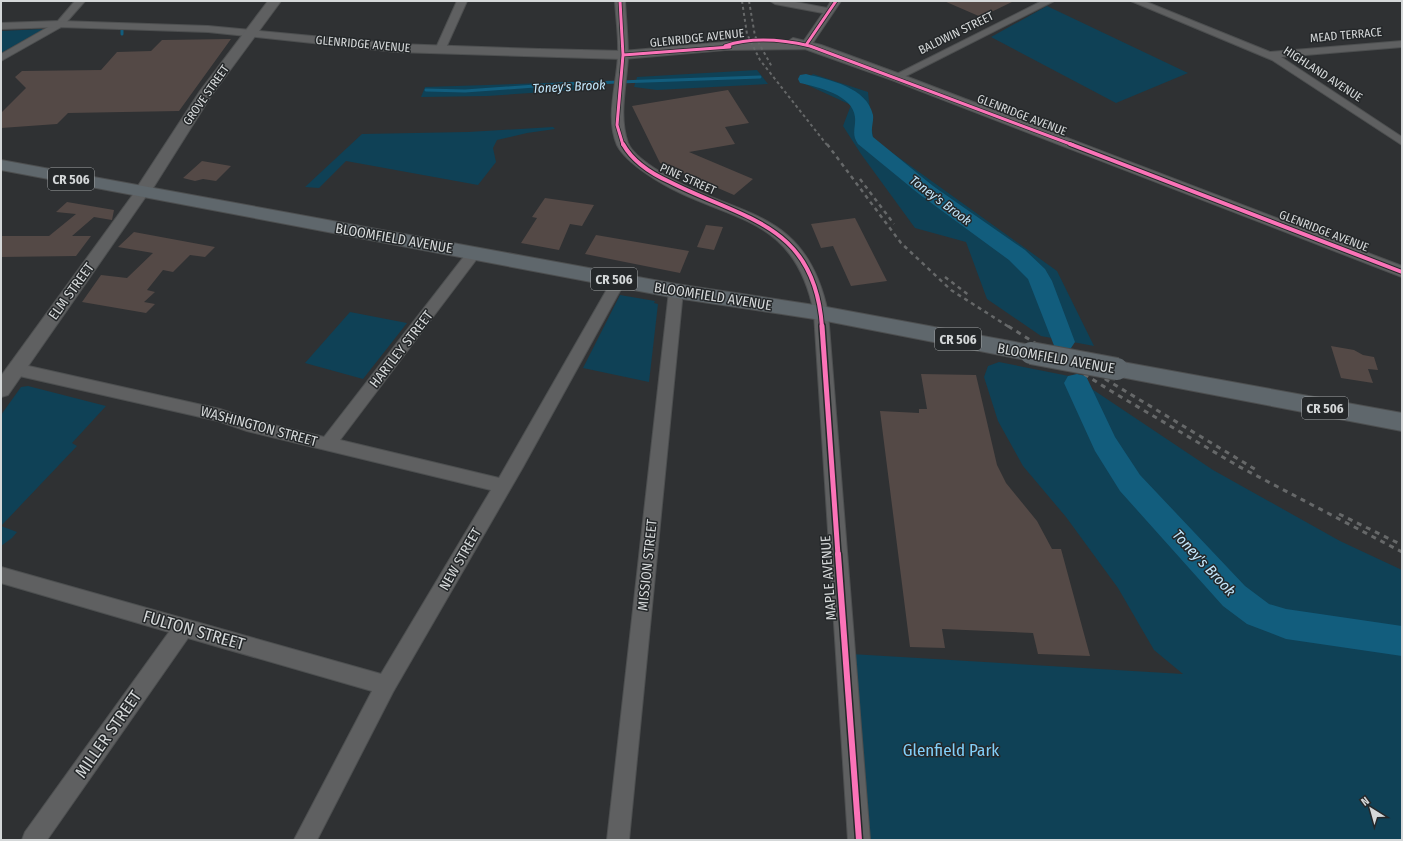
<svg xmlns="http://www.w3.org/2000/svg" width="1403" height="841" font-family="'Fira Sans Condensed',sans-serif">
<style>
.green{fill:#0f4156}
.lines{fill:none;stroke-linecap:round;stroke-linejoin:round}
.stream{stroke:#125d7d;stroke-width:3}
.river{fill:#125d7d;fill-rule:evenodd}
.building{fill:#544946}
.minor-casing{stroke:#4d4f50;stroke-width:2}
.tertiary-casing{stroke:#4d4f50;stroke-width:2}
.secondary-casing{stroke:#4d4f50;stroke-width:2}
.primary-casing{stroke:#4d4f50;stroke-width:2}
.minor{fill:#5f6061;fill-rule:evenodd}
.tertiary{fill:#5f6061;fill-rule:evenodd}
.secondary{fill:#5f6061;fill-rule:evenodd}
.primary{fill:#5f676c;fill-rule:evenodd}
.rail-far2{stroke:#666869;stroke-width:2;stroke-dasharray:3 3;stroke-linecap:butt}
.rail-far1{stroke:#666869;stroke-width:2.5;stroke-dasharray:4 4;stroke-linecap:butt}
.rail{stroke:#666869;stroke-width:3;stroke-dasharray:5 5;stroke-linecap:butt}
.primary-bridge-casing{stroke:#4d4f50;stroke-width:24;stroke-linecap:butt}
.primary-bridge{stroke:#5f676c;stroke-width:22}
.cycleway-far3-casing{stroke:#25282a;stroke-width:4.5}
.cycleway-far2-casing{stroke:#25282a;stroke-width:6}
.cycleway-far1-casing{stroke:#25282a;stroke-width:8}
.cycleway-casing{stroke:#25282a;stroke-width:9}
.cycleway-far3{stroke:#fb73b8;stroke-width:3}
.cycleway-far2{stroke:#fb73b8;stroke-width:4}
.cycleway-far1{stroke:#fb73b8;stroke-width:5}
.cycleway{stroke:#fb73b8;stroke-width:6}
.labels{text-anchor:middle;stroke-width:3;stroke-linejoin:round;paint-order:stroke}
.far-street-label{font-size:12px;fill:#d5d8d9;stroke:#25282a}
.far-water-label{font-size:13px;font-style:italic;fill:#c3e8fd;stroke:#25282a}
.shield{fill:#25282a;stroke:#a0a3a4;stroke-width:1}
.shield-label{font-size:13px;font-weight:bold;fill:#d5d8d9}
.street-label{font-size:14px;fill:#d5d8d9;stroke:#25282a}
.water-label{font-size:15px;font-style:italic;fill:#c3e8fd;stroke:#25282a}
.near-street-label{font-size:17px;fill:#d5d8d9;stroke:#25282a}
.near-park-label{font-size:17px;fill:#82d0fa;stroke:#25282a}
</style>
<rect width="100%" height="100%" fill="#2f3133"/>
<path class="green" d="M1047 6 1188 73 1116 103 991 37Z
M44 29 1 53V31Z
M757 70 768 84 657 90 634 87 637 77Z
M813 74 868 92 873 139 1057 271 1094 346 1041 336 987 299 966 242 915 228 861 154 843 126 851 105 803 83Z
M605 81 604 88 487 96 421 97 425 87Z
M553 127 555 129 527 133 497 140 493 148 496 162 478 185 346 161 319 188 305 187 362 134 468 132Z
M620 295 655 301 654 303 658 304 649 382 583 368Z
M350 312 407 323 363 379 305 363Z
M999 362 1074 377 1213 470 1340 541 1402 570V840H866L851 654 1183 674 1154 650 1118 588 1066 517 1023 466 998 421 984 377 988 366Z
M28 386 106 406 72 443 77 446 1 526 17 532 12 538 1 546V415L21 387Z"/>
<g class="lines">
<path class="stream" d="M122 30V34
M426 90 465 91 562 84 760 77"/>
<path class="river" d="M806 74C829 80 867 87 873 115 874 122 870 129 873 137L933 186 1025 250 1045 269 1052 281 1075 342 1071 348 1063 351 1055 348 1028 279 1009 260 919 194 858 144C851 134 856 128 855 117 853 95 818 87 800 83L798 79 800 75Z
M1077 374 1086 376 1115 437 1140 475 1245 586 1269 604 1286 609 1402 626V656L1286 639 1247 624 1223 606 1120 491 1095 451 1064 383 1068 376Z"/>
</g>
<path class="building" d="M944 1H1014L981 17Z
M231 39 179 111 68 113 57 124 1 128V113L26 88 15 77 22 71 101 70 117 52 151 51 162 40Z
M728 90 749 123 725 127 735 144 689 152 753 179 734 195 660 163 632 106Z
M202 161 231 166 216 181 203 179 195 181 183 178Z
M545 198 594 205 582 226 570 224 559 250 521 243 537 218 532 217Z
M67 202 114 210 112 220 94 217 72 236H91L76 256 1 257V236H49L76 214 56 212Z
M855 218 887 281 851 286 833 246 821 248 811 224Z
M706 225 723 227 714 250 697 247Z
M134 232 215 247 205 257 190 255 173 272 163 270 147 290 155 292 144 302 155 304 146 313 82 302 101 275 127 278 153 253 118 247Z
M596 235 689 251 680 273 585 254Z
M1331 346 1354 350 1363 355 1374 357 1378 370 1368 369 1373 383 1341 378Z
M921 374 976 375 997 465 1006 483 1037 521 1052 549H1061L1090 656 1038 654 1033 633 942 629 945 648 910 647 880 411 919 413V409H927Z"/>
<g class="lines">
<g class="minor-casing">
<path id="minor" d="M75 1H85L63 26 1 61V54L57 22Z
M457 1H467L445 50 444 52H436L435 50Z
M615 1H625C626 19 628 38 628 56 627 84 618 115 628 143 632 153 645 162 654 168 729 219 805 201 828 313L870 840H848L814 313C793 206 719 224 647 174 637 167 623 157 617 145 605 117 617 84 618 55 619 37 616 19 615 1Z
M770 1H790L827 8 831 1H841L810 47 806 48 801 45 823 13 775 4Z
M1042 1H1054L900 79 896 80 891 77Z
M1131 1H1144L1270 52 1402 41V47L1281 57 1402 137V145L1272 60Z
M474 249 479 250 481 253 479 256 340 440 499 478 614 277H624L626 280 523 467 393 692 317 840H294L372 691 188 638 47 840H22L25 832 169 632 1 583V567L381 674 491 490 247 431 218 421 15 375 10 373 7 369 10 365 15 363 220 409 249 419 324 437 469 250Z
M676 286 681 288 683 291 629 840H607L669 291 671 288Z"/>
</g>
<g class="tertiary-casing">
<path id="tertiary" d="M60 21 208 26 397 44 539 49 623 51 725 42H787L793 38 821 45 900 74 1402 266V277L892 80 805 49 725 50 623 59 397 52 208 32 60 27 1 29V23Z
M142 188 147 189 149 192 8 395 1 397V376L137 189Z"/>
</g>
<g class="secondary-casing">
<path id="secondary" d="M268 1H281L211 96 148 196 142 197 136 196 134 192 200 91Z"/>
</g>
<g class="primary-casing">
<path id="primary" d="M1 160 676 284 821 306 1031 345 1038 348 1041 353 1038 358 1031 361 821 320 676 298 1 170Z
M1117 361 1402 413V431L1110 375 1107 369 1110 363Z"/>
</g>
<use href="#minor" class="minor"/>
<use href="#tertiary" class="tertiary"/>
<use href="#secondary" class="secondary"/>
<use href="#primary" class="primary"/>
<path class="rail-far2" d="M742 1 747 34 760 60 827 145
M749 1 755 36 772 67"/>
<path class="rail-far1" d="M827 144 901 243 951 290 1009 327
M860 179 894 224
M945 277 970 296"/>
<path class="rail" d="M1008 326 1111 391 1238 466 1402 552
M1062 353 1258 471
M1339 514 1402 545"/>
<g class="primary-bridge-casing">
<path id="primary-bridge" d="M1031 353 1117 369"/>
</g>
<use href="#primary-bridge" class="primary-bridge"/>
<g class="cycleway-far3-casing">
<path id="cycleway-far3" d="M620 1 623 55 617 125 623 145
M806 45 836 1
M725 46C751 37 784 40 810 46L1073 145
M623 55 730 47"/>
</g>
<g class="cycleway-far2-casing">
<path id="cycleway-far2" d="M623 144C633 162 652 174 670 182 745 220 815 224 822 327
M1070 144 1402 272"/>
</g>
<g class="cycleway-far1-casing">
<path id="cycleway-far1" d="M822 326 838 555"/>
</g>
<g class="cycleway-casing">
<path id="cycleway" d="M838 554 859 840"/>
</g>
<use href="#cycleway-far3" class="cycleway-far3"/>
<use href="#cycleway-far2" class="cycleway-far2"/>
<use href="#cycleway-far1" class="cycleway-far1"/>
<use href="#cycleway" class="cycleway"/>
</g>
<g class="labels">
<g class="far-street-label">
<text transform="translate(956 33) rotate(-26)" y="4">BALDWIN STREET</text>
<text transform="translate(1346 35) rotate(-5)" y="4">MEAD TERRACE</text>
<text transform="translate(697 38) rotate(-6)" y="4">GLENRIDGE AVENUE</text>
<text transform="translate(363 44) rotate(5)" y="4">GLENRIDGE AVENUE</text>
<text transform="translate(1323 74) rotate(33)" y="4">HIGHLAND AVENUE</text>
<text transform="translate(206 95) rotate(-55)" y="4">GROVE STREET</text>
<text transform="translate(1022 115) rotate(21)" y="4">GLENRIDGE AVENUE</text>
<text transform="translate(688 179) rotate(24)" y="4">PINE STREET</text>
<text transform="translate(1324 231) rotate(21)" y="4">GLENRIDGE AVENUE</text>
</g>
<g class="far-water-label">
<text transform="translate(569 86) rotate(-3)" y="5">Toney's Brook</text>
<text transform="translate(941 200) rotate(37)" y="5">Toney's Brook</text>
</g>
<g class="shield">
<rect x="48" y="168" width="46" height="22" rx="3"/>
<rect x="591" y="268" width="46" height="22" rx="3"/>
<rect x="935" y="328" width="46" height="22" rx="3"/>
<rect x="1302" y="397" width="46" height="22" rx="3"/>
</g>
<g class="shield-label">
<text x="71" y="184">CR 506</text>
<text x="614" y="284">CR 506</text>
<text x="958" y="344">CR 506</text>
<text x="1325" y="413">CR 506</text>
</g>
<g class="street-label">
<text transform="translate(394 238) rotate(10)" y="5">BLOOMFIELD AVENUE</text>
<text transform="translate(71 291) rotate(-54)" y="5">ELM STREET</text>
<text transform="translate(713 296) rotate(9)" y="5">BLOOMFIELD AVENUE</text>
<text transform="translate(401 349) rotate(-52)" y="5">HARTLEY STREET</text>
<text transform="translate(1056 358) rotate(10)" y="5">BLOOMFIELD AVENUE</text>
<text transform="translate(259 426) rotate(15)" y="5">WASHINGTON STREET</text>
<text transform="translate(460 559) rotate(-60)" y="5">NEW STREET</text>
<text transform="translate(647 565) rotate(-84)" y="5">MISSION STREET</text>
<text transform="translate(828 578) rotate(-94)" y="5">MAPLE AVENUE</text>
</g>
<g class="water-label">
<text transform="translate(1204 563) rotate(47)" y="5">Toney's Brook</text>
</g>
<g class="near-street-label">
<text transform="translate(194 630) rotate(16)" y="6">FULTON STREET</text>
<text transform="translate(108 734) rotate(-55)" y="6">MILLER STREET</text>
</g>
<g class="near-park-label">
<text x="951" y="756">Glenfield Park</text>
</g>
</g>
<rect width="1403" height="841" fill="none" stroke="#d5d8d9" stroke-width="4"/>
<g transform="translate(1371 809) rotate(323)" stroke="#25282a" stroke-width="3" paint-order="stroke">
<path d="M0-3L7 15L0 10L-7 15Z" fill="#d5d8d9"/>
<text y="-6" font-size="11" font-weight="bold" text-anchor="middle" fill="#d5d8d9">N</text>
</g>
</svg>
